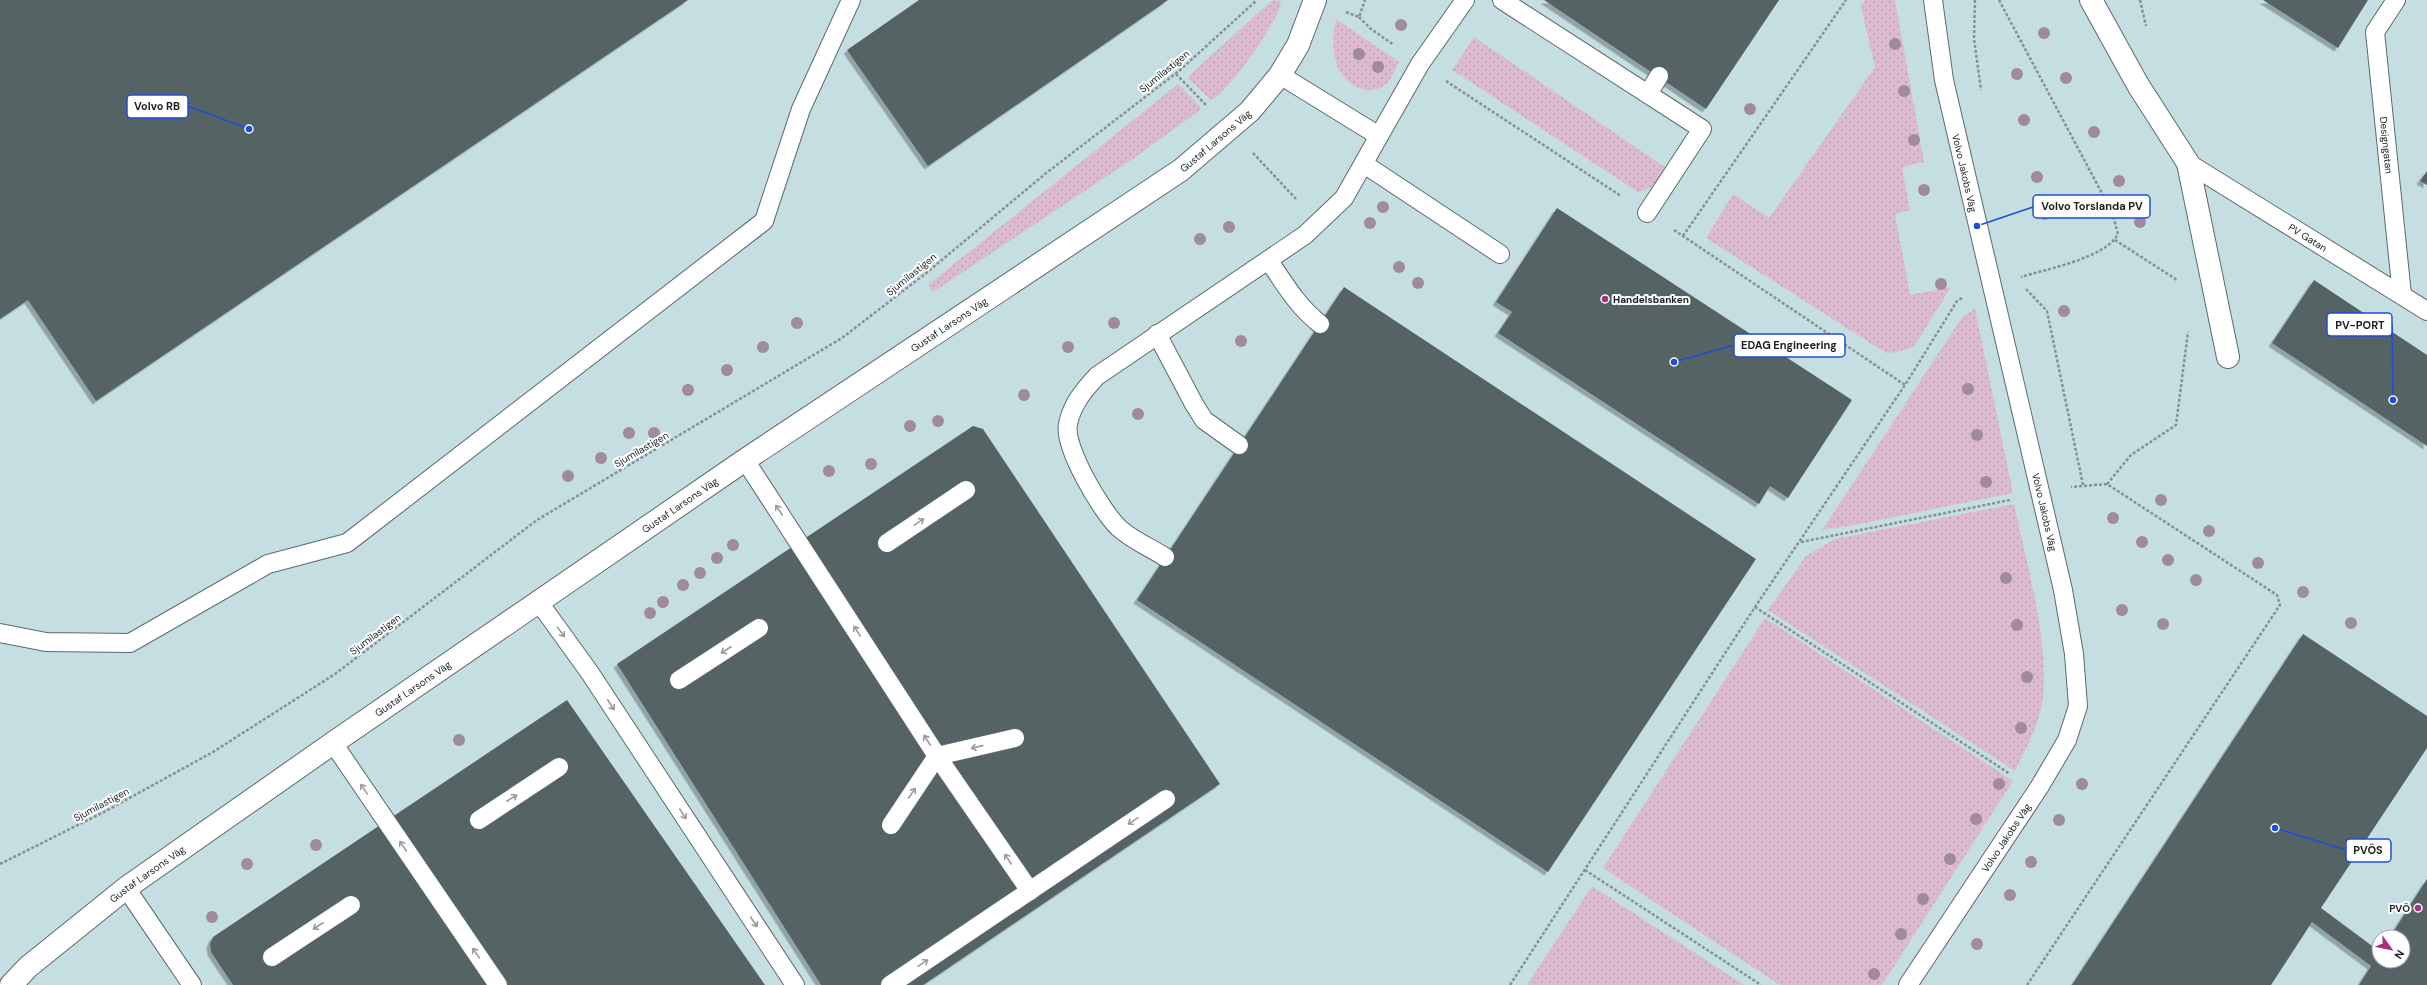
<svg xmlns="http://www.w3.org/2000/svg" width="2427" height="985" font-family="'DM Sans',sans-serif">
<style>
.built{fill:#c5dee2;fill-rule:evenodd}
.green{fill:url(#green-dots)}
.building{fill:#556365;filter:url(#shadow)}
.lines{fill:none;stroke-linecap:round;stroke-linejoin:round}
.service-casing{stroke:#5c6a6d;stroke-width:20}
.minor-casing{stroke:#5c6a6d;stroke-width:24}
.path{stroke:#859192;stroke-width:2.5;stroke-dasharray:3 2;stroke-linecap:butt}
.service{stroke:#fff;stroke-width:18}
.minor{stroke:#fff;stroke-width:22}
.tree{fill:#a18a9e}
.oneway{stroke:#989a9b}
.poi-dot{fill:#a82e82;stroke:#fff;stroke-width:1.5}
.labels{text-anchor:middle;stroke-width:4;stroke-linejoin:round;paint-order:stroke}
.street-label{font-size:10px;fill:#191f20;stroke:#fff}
.poi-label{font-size:10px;font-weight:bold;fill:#191f20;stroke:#fff;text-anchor:start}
.leader{fill:none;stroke:#1d4ed8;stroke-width:1.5}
.callout-dot{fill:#1d4ed8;stroke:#fff;stroke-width:1.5}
.callout{fill:#fff;stroke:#1d4ed8;stroke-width:1.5}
.callout-label{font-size:11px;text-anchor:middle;font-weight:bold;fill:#191f20}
</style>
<defs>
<pattern id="green-dots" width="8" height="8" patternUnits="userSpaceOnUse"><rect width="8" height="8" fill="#ddbbce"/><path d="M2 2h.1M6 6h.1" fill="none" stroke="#bda0b1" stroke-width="1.8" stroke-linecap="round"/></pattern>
<filter id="shadow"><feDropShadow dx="-3.5" dy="3.5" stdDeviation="0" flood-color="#0004"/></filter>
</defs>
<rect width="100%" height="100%" fill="#d8e9eb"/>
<path class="built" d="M0 0H2427V985H0ZM2379 937H2403V961H2379Z"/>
<path class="green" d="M1277 0 1281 2C1281 17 1226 96 1211 100L1189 79 1190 75 1271 1Z
M1865 0H1895L1924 162 1902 167 1910 210 1895 214 1910 295 1951 287 1914 347 1897 352 1886 353 1706 238 1733 194 1769 218 1875 67 1861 7Z
M1336 19 1399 62C1396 68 1393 76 1389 81 1371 102 1342 84 1336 62 1332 48 1333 34 1336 19Z
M1474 37 1666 168C1659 181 1654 189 1638 192L1452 70Z
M1178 84 1199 105 1201 109 1199 111 1134 158 933 292 928 285Z
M1975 309 2013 493 1855 525 1826 529 1821 532 1963 316Z
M2014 504C2026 561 2051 647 2042 703 2038 727 2026 749 2015 771L1768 610 1806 556 1835 539Z
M1765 618 2013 781 1882 985H1780L1603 868Z
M1592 886 1744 985H1527Z"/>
<path class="building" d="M0 0H688L96 401 28 300 0 319Z
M919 0H1168L928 166 847 50Z
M1544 0H1779L1706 109Z
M2263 0H2368L2338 48Z
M2427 171V185L2420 181Z
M1557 208 1852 400 1788 498 1770 486 1759 504 1498 333 1512 312 1496 302Z
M2314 280 2427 355V446L2272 343Z
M1344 287 1756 559 1548 872 1137 600Z
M973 426 983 429 1220 784 923 985H821L617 664Z
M2303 634 2427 716V748L2321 908 2379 951V961H2403V937H2390L2427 879V985H2359L2371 966 2312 922 2271 985H2072Z
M567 700 765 985H233L211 952 210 944 213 937Z"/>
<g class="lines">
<g class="service-casing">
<g id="service">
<path d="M1502 0 1702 129 1647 213"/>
<path id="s1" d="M2396 0 2375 32 2402 295"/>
<path d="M1280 75 1379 136 1420 64 1465 0"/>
<path d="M1648 94 1659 76"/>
<path id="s2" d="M2188 163 2427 311"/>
<path d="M1364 164 1500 254"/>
<path d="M1269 261C1284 283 1298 307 1320 324"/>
<path d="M1157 334 1194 404 1204 420 1239 445"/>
<path d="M745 460 937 756 1030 891"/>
<path d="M887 543 966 490"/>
<path d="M1165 557C1151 548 1132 540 1119 528 1102 512 1063 447 1068 424 1072 404 1084 390 1097 376L1305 235 1344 198 1379 136"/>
<path d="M538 601 590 673 795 985"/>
<path d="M0 633 46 642 130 643 268 564 347 543 764 221 801 109 851 0"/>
<path d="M679 680 759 628"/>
<path d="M333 743 498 985"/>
<path d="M479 820 559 767"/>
<path d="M891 825 937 756 1015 738"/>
<path d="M126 888 192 985"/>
<path d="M272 957 351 905"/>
<path d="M890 985 1166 799"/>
<path id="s3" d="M1908 985 2040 786 2067 740 2078 706 2074 654 2063 590 1944 80 1933 0"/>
</g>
</g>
<g class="minor-casing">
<g id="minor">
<path d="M2091 0 2138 85 2188 163 2228 357"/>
<path id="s4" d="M11 985 28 967 126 888 333 743 745 460 1181 170 1250 111 1280 75 1298 45 1315 0"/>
</g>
</g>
<path class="path" d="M1975 0 1974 39 1981 90
M1999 0 2112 212 2118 234C2106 258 2046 269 2021 277
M2140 0 2146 26
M1346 12 1359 17 1365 0
M1359 17 1371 29 1394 45
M1176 74 1206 105
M1446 81 1621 196
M1253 153 1297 200
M1674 230 1905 385
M1683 236 1846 0
M2115 240 2177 280
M2026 289 2047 311 2083 485
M2107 484 2131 455 2176 425 2188 332
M1801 542 2010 500
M1755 607 2010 774
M0 864 104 812 213 752 335 674 537 520 842 338 925 274 1045 174 1179 71 1257 0
M1585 870 1761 985
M1510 985 1755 607 1905 385 1957 301 1962 298
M2027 985 2280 605 2277 595 2107 484 2071 487"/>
<use href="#service" class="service"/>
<use href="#minor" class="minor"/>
</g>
<g class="tree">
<circle cx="1401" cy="25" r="6"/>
<circle cx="2044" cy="33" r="6"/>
<circle cx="1895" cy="44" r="6"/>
<circle cx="1359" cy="54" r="6"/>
<circle cx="1378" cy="67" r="6"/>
<circle cx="2017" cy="74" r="6"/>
<circle cx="2066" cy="78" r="6"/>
<circle cx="1904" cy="91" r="6"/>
<circle cx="1750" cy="109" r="6"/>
<circle cx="2024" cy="120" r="6"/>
<circle cx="2094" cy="132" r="6"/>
<circle cx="1914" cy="140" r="6"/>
<circle cx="2037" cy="177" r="6"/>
<circle cx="2119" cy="181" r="6"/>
<circle cx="1924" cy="190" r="6"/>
<circle cx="1383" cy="207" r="6"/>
<circle cx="2045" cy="214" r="6"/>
<circle cx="2140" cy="222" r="6"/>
<circle cx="1370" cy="223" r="6"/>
<circle cx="1229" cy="227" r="6"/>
<circle cx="1200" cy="239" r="6"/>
<circle cx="1399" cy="267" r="6"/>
<circle cx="1418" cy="283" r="6"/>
<circle cx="1941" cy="284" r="6"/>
<circle cx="2064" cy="311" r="6"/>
<circle cx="797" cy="323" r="6"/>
<circle cx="1114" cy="323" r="6"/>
<circle cx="1241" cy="341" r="6"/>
<circle cx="763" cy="347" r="6"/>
<circle cx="1068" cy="347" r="6"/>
<circle cx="727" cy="370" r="6"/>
<circle cx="1968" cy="389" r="6"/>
<circle cx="688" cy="390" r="6"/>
<circle cx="1024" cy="395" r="6"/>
<circle cx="1138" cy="414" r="6"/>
<circle cx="938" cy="421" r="6"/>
<circle cx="910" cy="426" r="6"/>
<circle cx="629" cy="433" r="6"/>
<circle cx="654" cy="433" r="6"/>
<circle cx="1977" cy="435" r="6"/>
<circle cx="601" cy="458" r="6"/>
<circle cx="871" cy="464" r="6"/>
<circle cx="829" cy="471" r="6"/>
<circle cx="568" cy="476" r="6"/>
<circle cx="1986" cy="482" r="6"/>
<circle cx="2161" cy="500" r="6"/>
<circle cx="2113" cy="518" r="6"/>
<circle cx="2209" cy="531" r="6"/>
<circle cx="2142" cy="542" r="6"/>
<circle cx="733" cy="545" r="6"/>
<circle cx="717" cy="558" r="6"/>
<circle cx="2168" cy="560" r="6"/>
<circle cx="2258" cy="563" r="6"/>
<circle cx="700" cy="573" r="6"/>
<circle cx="2006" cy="578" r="6"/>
<circle cx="2196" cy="580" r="6"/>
<circle cx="683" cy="585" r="6"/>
<circle cx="2303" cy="592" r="6"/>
<circle cx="663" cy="602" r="6"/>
<circle cx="2122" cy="610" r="6"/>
<circle cx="650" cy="613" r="6"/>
<circle cx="2351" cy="623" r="6"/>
<circle cx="2163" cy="624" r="6"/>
<circle cx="2017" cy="625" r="6"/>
<circle cx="2027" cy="677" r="6"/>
<circle cx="2021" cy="728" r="6"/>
<circle cx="459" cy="740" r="6"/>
<circle cx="1999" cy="784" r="6"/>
<circle cx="2082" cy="784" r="6"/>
<circle cx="1976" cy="819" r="6"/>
<circle cx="2059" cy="820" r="6"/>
<circle cx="316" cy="845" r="6"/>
<circle cx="1950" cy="859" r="6"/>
<circle cx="2031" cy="862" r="6"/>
<circle cx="247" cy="864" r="6"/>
<circle cx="2010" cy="895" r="6"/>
<circle cx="1923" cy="899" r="6"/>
<circle cx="212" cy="917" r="6"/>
<circle cx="1901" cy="934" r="6"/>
<circle cx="1977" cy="944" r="6"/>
<circle cx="1874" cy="974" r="6"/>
</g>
<defs><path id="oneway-shaft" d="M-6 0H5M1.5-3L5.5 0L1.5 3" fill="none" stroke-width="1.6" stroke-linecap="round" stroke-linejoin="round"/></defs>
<g class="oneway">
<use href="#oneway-shaft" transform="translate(779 510) rotate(-123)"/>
<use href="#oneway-shaft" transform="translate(919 522) rotate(-34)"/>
<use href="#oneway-shaft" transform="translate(857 631) rotate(-123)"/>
<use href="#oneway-shaft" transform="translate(561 632) rotate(54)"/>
<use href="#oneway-shaft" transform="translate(726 650) rotate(147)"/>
<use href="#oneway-shaft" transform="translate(611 705) rotate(57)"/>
<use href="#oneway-shaft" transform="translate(927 740) rotate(-123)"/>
<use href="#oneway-shaft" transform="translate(977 747) rotate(167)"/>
<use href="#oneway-shaft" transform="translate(364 789) rotate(-124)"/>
<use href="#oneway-shaft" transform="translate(912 793) rotate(-56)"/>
<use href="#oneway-shaft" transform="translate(512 798) rotate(-33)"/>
<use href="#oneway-shaft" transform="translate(683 814) rotate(57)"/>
<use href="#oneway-shaft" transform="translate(1133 821) rotate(146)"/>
<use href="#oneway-shaft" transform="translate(403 846) rotate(-124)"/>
<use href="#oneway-shaft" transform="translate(1008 859) rotate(-124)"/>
<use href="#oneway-shaft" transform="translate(754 922) rotate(57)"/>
<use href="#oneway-shaft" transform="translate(318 926) rotate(147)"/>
<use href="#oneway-shaft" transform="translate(476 953) rotate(-124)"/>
<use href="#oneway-shaft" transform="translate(923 963) rotate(-34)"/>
</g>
<g class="poi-dot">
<circle cx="1605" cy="299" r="4"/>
<circle cx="2418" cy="908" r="4"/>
</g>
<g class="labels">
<g class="street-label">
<text transform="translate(1164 71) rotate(-39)" y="4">Sjumilastigen</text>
<text dy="4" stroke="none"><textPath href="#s4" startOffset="1472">Gustaf Larsons Väg</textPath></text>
<text dy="4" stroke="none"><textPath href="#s1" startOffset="152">Designgatan</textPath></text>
<text transform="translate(1965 173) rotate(77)" y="4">Volvo Jakobs Väg</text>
<text dy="4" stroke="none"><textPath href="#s2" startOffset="141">PV Gatan</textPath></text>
<text transform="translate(911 274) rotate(-39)" y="4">Sjumilastigen</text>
<text dy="4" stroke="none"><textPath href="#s4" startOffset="1148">Gustaf Larsons Väg</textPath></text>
<text transform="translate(641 449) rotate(-30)" y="4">Sjumilastigen</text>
<text dy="4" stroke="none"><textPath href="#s4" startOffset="824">Gustaf Larsons Väg</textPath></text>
<text transform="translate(2045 512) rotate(77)" y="4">Volvo Jakobs Väg</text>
<text transform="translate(375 634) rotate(-37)" y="4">Sjumilastigen</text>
<text dy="4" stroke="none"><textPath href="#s4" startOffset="500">Gustaf Larsons Väg</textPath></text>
<text transform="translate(101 804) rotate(-28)" y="4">Sjumilastigen</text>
<text dy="4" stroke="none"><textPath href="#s3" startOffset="177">Volvo Jakobs Väg</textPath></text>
<text dy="4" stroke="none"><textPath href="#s4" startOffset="176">Gustaf Larsons Väg</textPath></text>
</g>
<g class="poi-label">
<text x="1613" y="303">Handelsbanken</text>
<text x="2410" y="912" text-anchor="end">PVÖ</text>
</g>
</g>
<path class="leader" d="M249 129L188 106M1977 226L2033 207M2393 400L2392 325M1674 362L1734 345M2275 828L2346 850"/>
<g class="callout-dot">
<circle cx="249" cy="129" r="4"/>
<circle cx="1977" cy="226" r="4"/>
<circle cx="2393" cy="400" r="4"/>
<circle cx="1674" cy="362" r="4"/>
<circle cx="2275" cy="828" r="4"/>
</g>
<g class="callout">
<rect x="127" y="95" width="61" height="23" rx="4"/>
<rect x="2033" y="195" width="117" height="23" rx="4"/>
<rect x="2327" y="313" width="65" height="23" rx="4"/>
<rect x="1734" y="334" width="111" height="23" rx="4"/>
<rect x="2346" y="839" width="45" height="23" rx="4"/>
</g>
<g class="callout-label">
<text x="157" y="110">Volvo RB</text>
<text x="2092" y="210">Volvo Torslanda PV</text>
<text x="2360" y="329">PV-PORT</text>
<text x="1789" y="349">EDAG Engineering</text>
<text x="2368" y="854">PVÖS</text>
</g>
<g transform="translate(2391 949) rotate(123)"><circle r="19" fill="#ffffff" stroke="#a3a5a6"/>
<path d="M0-3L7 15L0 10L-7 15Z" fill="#a82e82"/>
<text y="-6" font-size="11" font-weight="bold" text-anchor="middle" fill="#191f20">N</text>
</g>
</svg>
